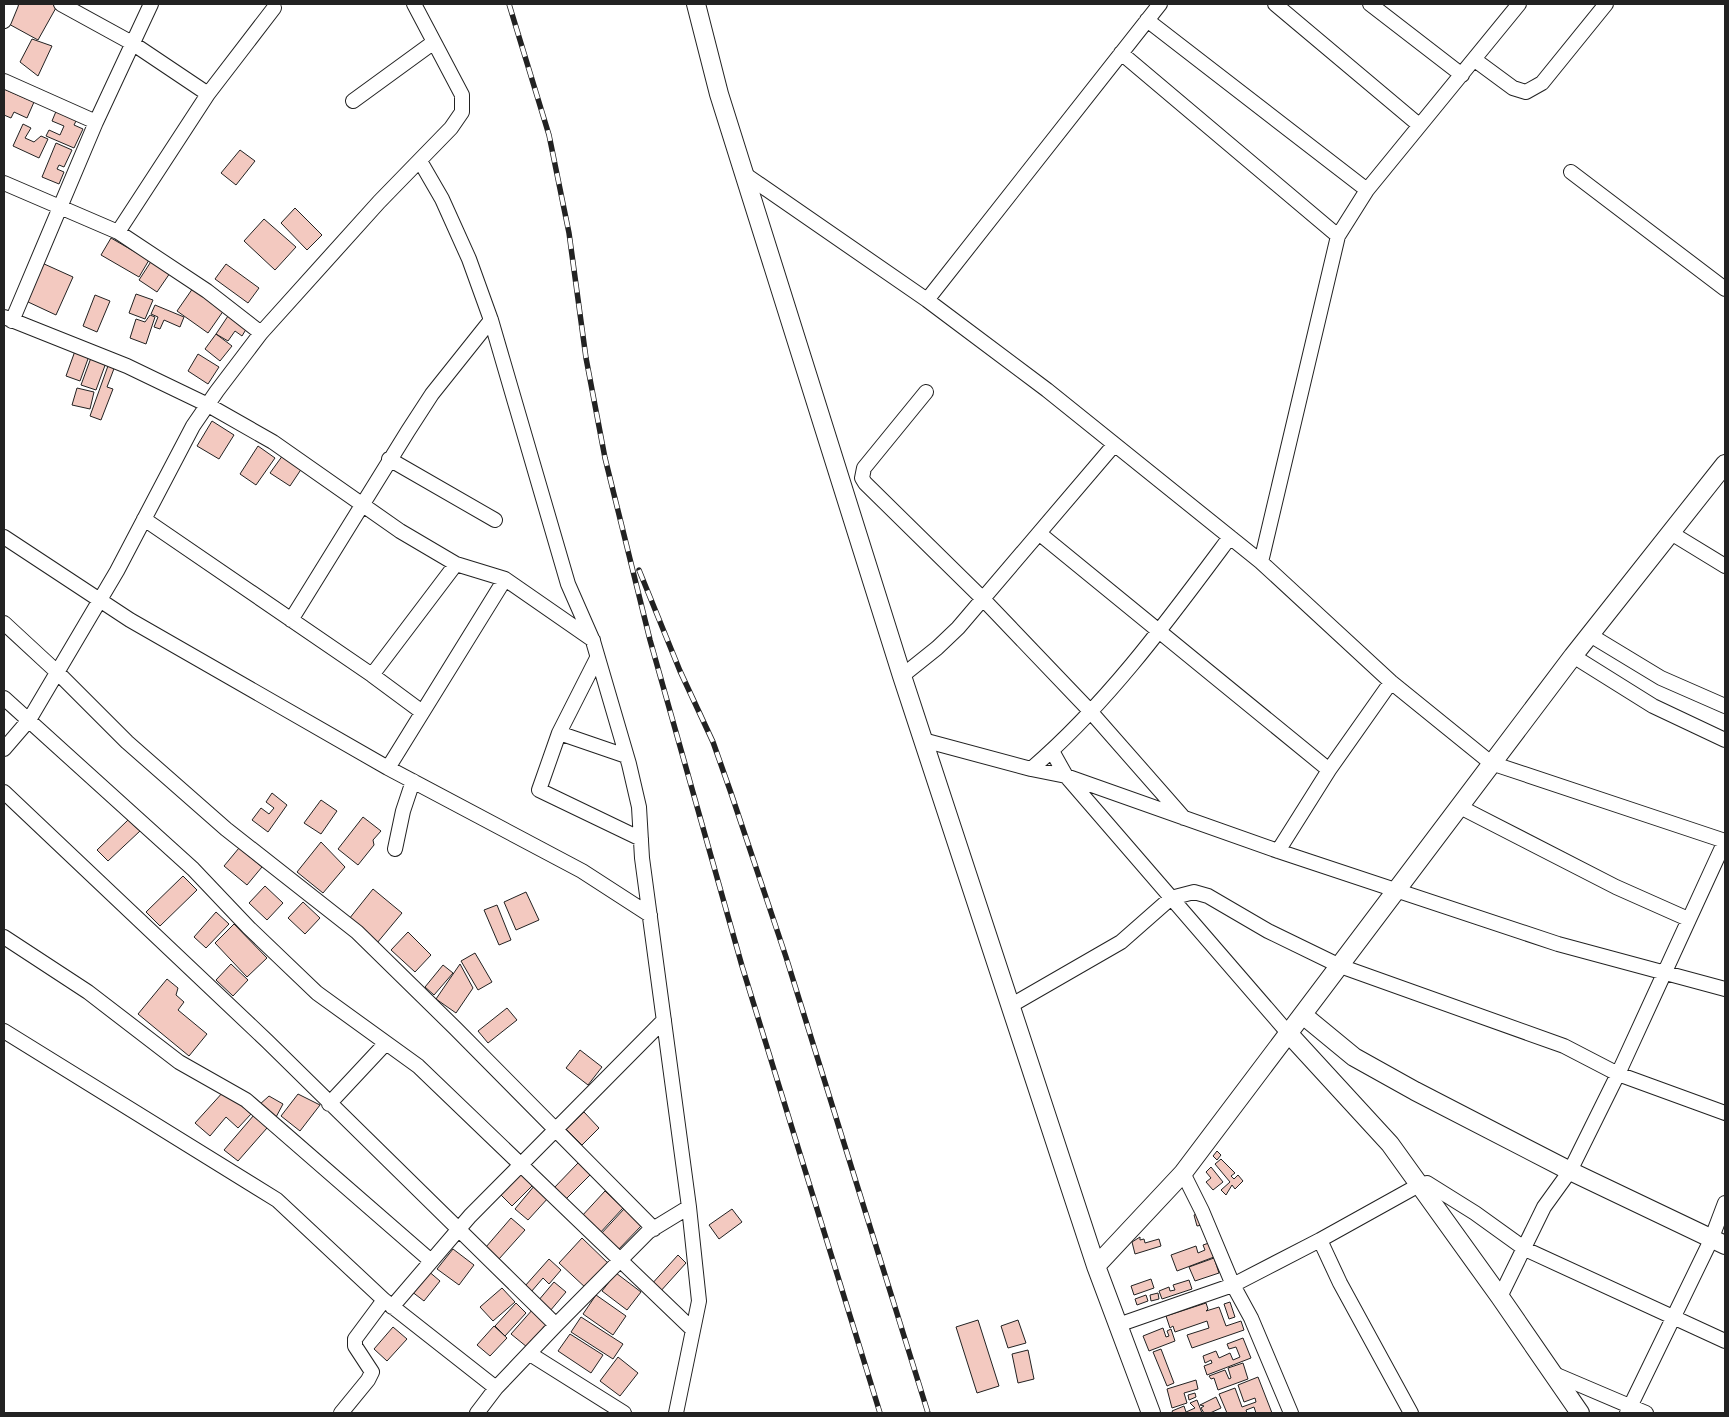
<svg xmlns="http://www.w3.org/2000/svg" width="1729" height="1417" font-family="'Source Serif 4',serif">
<style>
.building{fill:#f3c9c0;stroke:#222}
.lines{fill:none;stroke-linecap:round;stroke-linejoin:round}
.minor-casing{stroke:#222;stroke-width:16}
.tertiary-casing{stroke:#222;stroke-width:20}
.minor{stroke:#fff;stroke-width:14}
.tertiary{stroke:#fff;stroke-width:18}
.rail-casing{stroke:#222;stroke-width:5.5}
.rail{stroke:#fff;stroke-width:4;stroke-dasharray:11;stroke-linecap:butt}
</style>
<rect width="100%" height="100%" fill="#fff"/>
<path class="building" d="M17 4H52L57 6 38 40 7 23Z
M32 39 52 46 38 76 20 62Z
M4 89 34 102 27 118 14 112 11 118 4 115Z
M57 109 78 117 74 125 83 129 74 148 46 136 49 130 60 135 64 126 52 121Z
M23 124 31 128 25 138 34 142 41 136 48 139 39 158 13 146Z
M56 143 72 150 64 167 59 165 57 169 64 172 59 184 42 177Z
M240 150 255 161 236 185 221 173Z
M295 208 322 235 307 250 281 223Z
M264 219 296 247 275 270 244 241Z
M111 238 149 260 139 277 101 255Z
M152 260 170 273 157 292 139 280Z
M42 263 73 277 56 315 26 301Z
M226 264 259 288 248 303 215 279Z
M193 288 224 310 208 333 177 311Z
M136 294 153 300 145 319 129 313Z
M95 295 110 301 97 332 83 326Z
M155 305 184 317 180 327 164 320 160 329 154 327 158 317 151 314Z
M230 313 248 326 242 336 235 331 228 341 216 334Z
M150 315 155 317 146 344 130 338 136 319 145 322Z
M216 334 232 346 220 361 205 349Z
M75 351 89 356 80 381 66 376Z
M198 354 219 367 208 384 188 371Z
M92 355 107 360 96 390 81 385Z
M109 363 115 366 107 387 113 389 101 420 90 416Z
M77 388 94 392 90 409 72 405Z
M212 421 234 435 219 459 197 446Z
M258 446 275 458 256 485 240 474Z
M283 455 302 468 290 486 270 473Z
M272 793 287 805 268 832 252 820 261 808 269 814 274 808 266 802Z
M321 800 337 811 321 834 304 823Z
M363 817 381 831 373 840 374 845 358 865 338 849Z
M128 820 140 831 108 861 97 850Z
M321 842 345 867 323 893 297 872Z
M239 848 262 867 247 885 224 866Z
M183 876 197 890 160 926 146 912Z
M265 886 283 903 267 920 249 903Z
M373 889 402 913 377 943 349 919Z
M526 892 539 920 516 930 504 902Z
M303 902 320 918 305 934 288 918Z
M497 905 511 940 499 945 484 910Z
M216 912 229 924 206 948 194 937Z
M234 924 267 958 247 977 215 943Z
M408 932 431 955 415 972 391 950Z
M475 953 492 982 478 990 461 961Z
M231 964 248 980 233 996 216 980Z
M460 964 473 988 456 1013 436 999Z
M443 965 453 973 434 995 425 987Z
M167 979 178 988 176 995 184 1002 178 1010 207 1034 189 1056 138 1014Z
M507 1008 517 1020 488 1043 478 1031Z
M580 1050 602 1067 588 1085 566 1068Z
M224 1091 251 1114 238 1128 226 1117 210 1136 195 1123Z
M298 1094 320 1105 300 1131 281 1116Z
M269 1096 283 1104 275 1119 259 1105Z
M584 1112 599 1128 582 1145 566 1129Z
M254 1115 267 1128 238 1161 224 1150Z
M1217 1151 1221 1155 1217 1160 1213 1156Z
M1221 1159 1235 1173 1231 1176 1234 1179 1238 1175 1243 1181 1235 1189 1232 1185 1226 1195 1221 1190 1230 1182 1215 1164Z
M578 1163 590 1175 564 1201 553 1189Z
M1211 1167 1223 1182 1213 1190 1206 1182 1211 1178 1206 1172Z
M519 1171 533 1185 512 1206 498 1192Z
M535 1185 549 1197 528 1220 515 1209Z
M605 1191 623 1208 599 1234 581 1217Z
M624 1209 642 1225 617 1251 600 1235Z
M732 1209 742 1222 719 1239 709 1225Z
M1198 1213 1202 1225 1197 1226 1194 1215Z
M511 1218 525 1230 499 1259 486 1247Z
M1140 1237V1240L1144 1239 1145 1243 1159 1239 1161 1246 1135 1254 1132 1242Z
M582 1238 610 1265 587 1289 559 1263Z
M1209 1243 1214 1257 1177 1271 1171 1255 1196 1246 1198 1253 1205 1250 1203 1245Z
M453 1249 474 1265 459 1285 437 1269Z
M678 1255 686 1263 659 1293 650 1286Z
M1214 1258 1219 1273 1195 1281 1189 1267Z
M549 1259 561 1270 549 1284 543 1278 531 1292 525 1286Z
M427 1270 440 1281 424 1301 411 1291Z
M616 1273 641 1292 627 1310 602 1291Z
M1151 1279 1154 1288 1134 1295 1131 1286Z
M1189 1280 1192 1289 1162 1299 1159 1291 1169 1287 1170 1291 1175 1290 1173 1285Z
M554 1282 566 1292 550 1311 538 1301Z
M502 1288 515 1302 493 1321 480 1307Z
M1158 1293 1159 1299 1151 1301 1150 1295Z
M596 1295 626 1316 613 1335 583 1314Z
M1146 1295 1148 1301 1137 1305 1135 1299Z
M1230 1302 1235 1317 1229 1319 1224 1304Z
M516 1303 526 1313 505 1336 495 1326Z
M1206 1303 1208 1309 1206 1311 1219 1307 1226 1326 1241 1321 1244 1330 1192 1348 1187 1335 1209 1328 1207 1321 1175 1332 1173 1326 1170 1328 1166 1316Z
M533 1309 548 1322 527 1347 511 1334Z
M581 1317 623 1344 613 1359 571 1332Z
M978 1320 999 1386 977 1393 956 1327Z
M1018 1320 1026 1343 1008 1348 1001 1326Z
M494 1326 507 1338 490 1356 477 1345Z
M393 1327 407 1339 387 1361 374 1349Z
M1163 1328 1166 1337 1169 1336 1167 1331 1171 1329 1175 1341 1149 1351 1143 1336Z
M570 1334 603 1355 591 1373 558 1351Z
M1243 1338 1251 1358 1207 1375 1204 1366 1212 1363 1211 1360 1205 1363 1203 1356 1216 1351 1219 1358 1230 1353 1233 1360 1240 1357 1236 1347 1229 1349 1227 1344Z
M1161 1349 1174 1383 1167 1386 1153 1352Z
M1028 1350 1034 1379 1018 1383 1012 1354Z
M618 1357 638 1373 620 1396 600 1381Z
M1243 1363 1248 1379 1218 1390 1214 1378 1211 1379 1209 1376 1225 1370 1229 1379 1231 1378 1228 1368Z
M1258 1377 1272 1413H1256L1254 1407 1246 1410 1247 1413H1227L1219 1394 1235 1388 1242 1407 1256 1402 1255 1398 1244 1402 1238 1385Z
M1196 1380 1198 1389 1184 1393 1187 1403 1172 1408 1167 1389Z
M1195 1393 1196 1397 1189 1400 1188 1395Z
M1216 1397 1221 1408 1210 1413H1204L1201 1408 1204 1406 1200 1405Z
M1197 1400 1202 1413H1173L1172 1411 1184 1406 1186 1412 1195 1408 1190 1403Z"/>
<g class="lines">
<g class="minor-casing">
<path id="minor" d="M61 4 132 43 208 94
M1275 4 1419 125
M1370 4 1462 75
M1147 20 1367 190
M4 21 11 4
M1121 53 1338 236
M1475 60 1513 88 1526 92 1542 83 1606 4
M4 81 96 122
M353 101 434 42
M420 161 442 199 469 259 491 320 568 584 593 641 629 764 639 807 642 858 689 1207 648 1232 556 1325 496 1388 477 1413
M1571 172 1725 289
M746 175 927 300 1047 390 1261 562 1391 682 1491 763 1725 841
M4 183 118 232 207 291 261 333
M118 232 208 94 274 8
M927 300 1160 4
M4 317 127 366 208 405 273 442 400 531 456 564 505 579 593 640
M12 321 96 122 151 4
M926 392 864 468 862 478 865 483 983 599 1090 711 1184 818
M389 459 495 520
M144 519 372 675 422 712
M1671 533 1725 566
M1040 534 1329 770
M4 537 130 620 388 768 582 871 650 915
M1261 562 1338 236 1367 190 1519 4
M291 620 408 431 432 394 491 320
M4 623 57 672 127 742 226 829 357 932 455 1028 654 1229
M1590 635 1661 678 1725 706
M1573 656 1653 706 1725 740
M372 675 456 564
M902 676 937 648 958 628 1114 445
M4 698 193 869 249 928 317 993 418 1066 693 1330
M559 733 597 658
M923 740 1031 769 1066 776 1278 851 1558 944 1725 989
M4 749 29 720 117 571 193 426 217 391 261 333 379 202 451 128 462 112V95L414 4
M1052 751 1066 776 1289 1034
M626 756 559 733 539 790 641 839
M388 768 505 579
M1031 769C1108 703 1169 619 1230 537
M4 792 267 1041 556 1325
M1460 807 1616 887 1688 919
M395 849 403 811 413 781
M1278 851 1329 770 1391 682
M4 937 88 992 179 1062 246 1100 431 1261
M1010 1006 1121 942 1171 898 1194 892 1208 896 1268 931 1340 966 1564 1046 1618 1074 1725 1113
M4 1031 277 1200 384 1300 496 1388
M329 1104 386 1043
M1183 1173 1202 1211 1233 1285 1251 1318 1291 1413
M1320 1240 1340 1283 1411 1413
M1500 1297 1544 1207 1570 1171 1618 1074 1725 841
M392 1307 470 1216 664 1020
M1118 1325 1233 1285 1320 1240 1419 1185 1427 1183 1475 1213 1525 1249 1725 1341
M530 1354 624 1413
M1552 1373 1646 1413
M341 1413 368 1380 372 1372 355 1346V1339L384 1300
M676 1413 699 1301 689 1207
M1627 1413 1711 1240 1725 1203"/>
</g>
<g class="tertiary-casing">
<path id="tertiary" d="M696 4 719 94 902 676 1096 1266 1151 1413
M1303 1015 1354 1057 1415 1091 1570 1171 1725 1245
M1289 1034 1390 1144 1500 1297 1580 1413
M1096 1266 1183 1173 1573 656 1725 464"/>
</g>
<use href="#minor" class="minor"/>
<use href="#tertiary" class="tertiary"/>
<g class="rail-casing">
<path id="rail" d="M509 4 549 135 569 233 586 358 605 458 650 640 742 966 880 1413
M639 570 680 671 713 742 731 793 786 957 928 1413"/>
</g>
<use href="#rail" class="rail"/>
</g>
<rect width="1729" height="1417" fill="none" stroke="#222222" stroke-width="10"/>
</svg>
